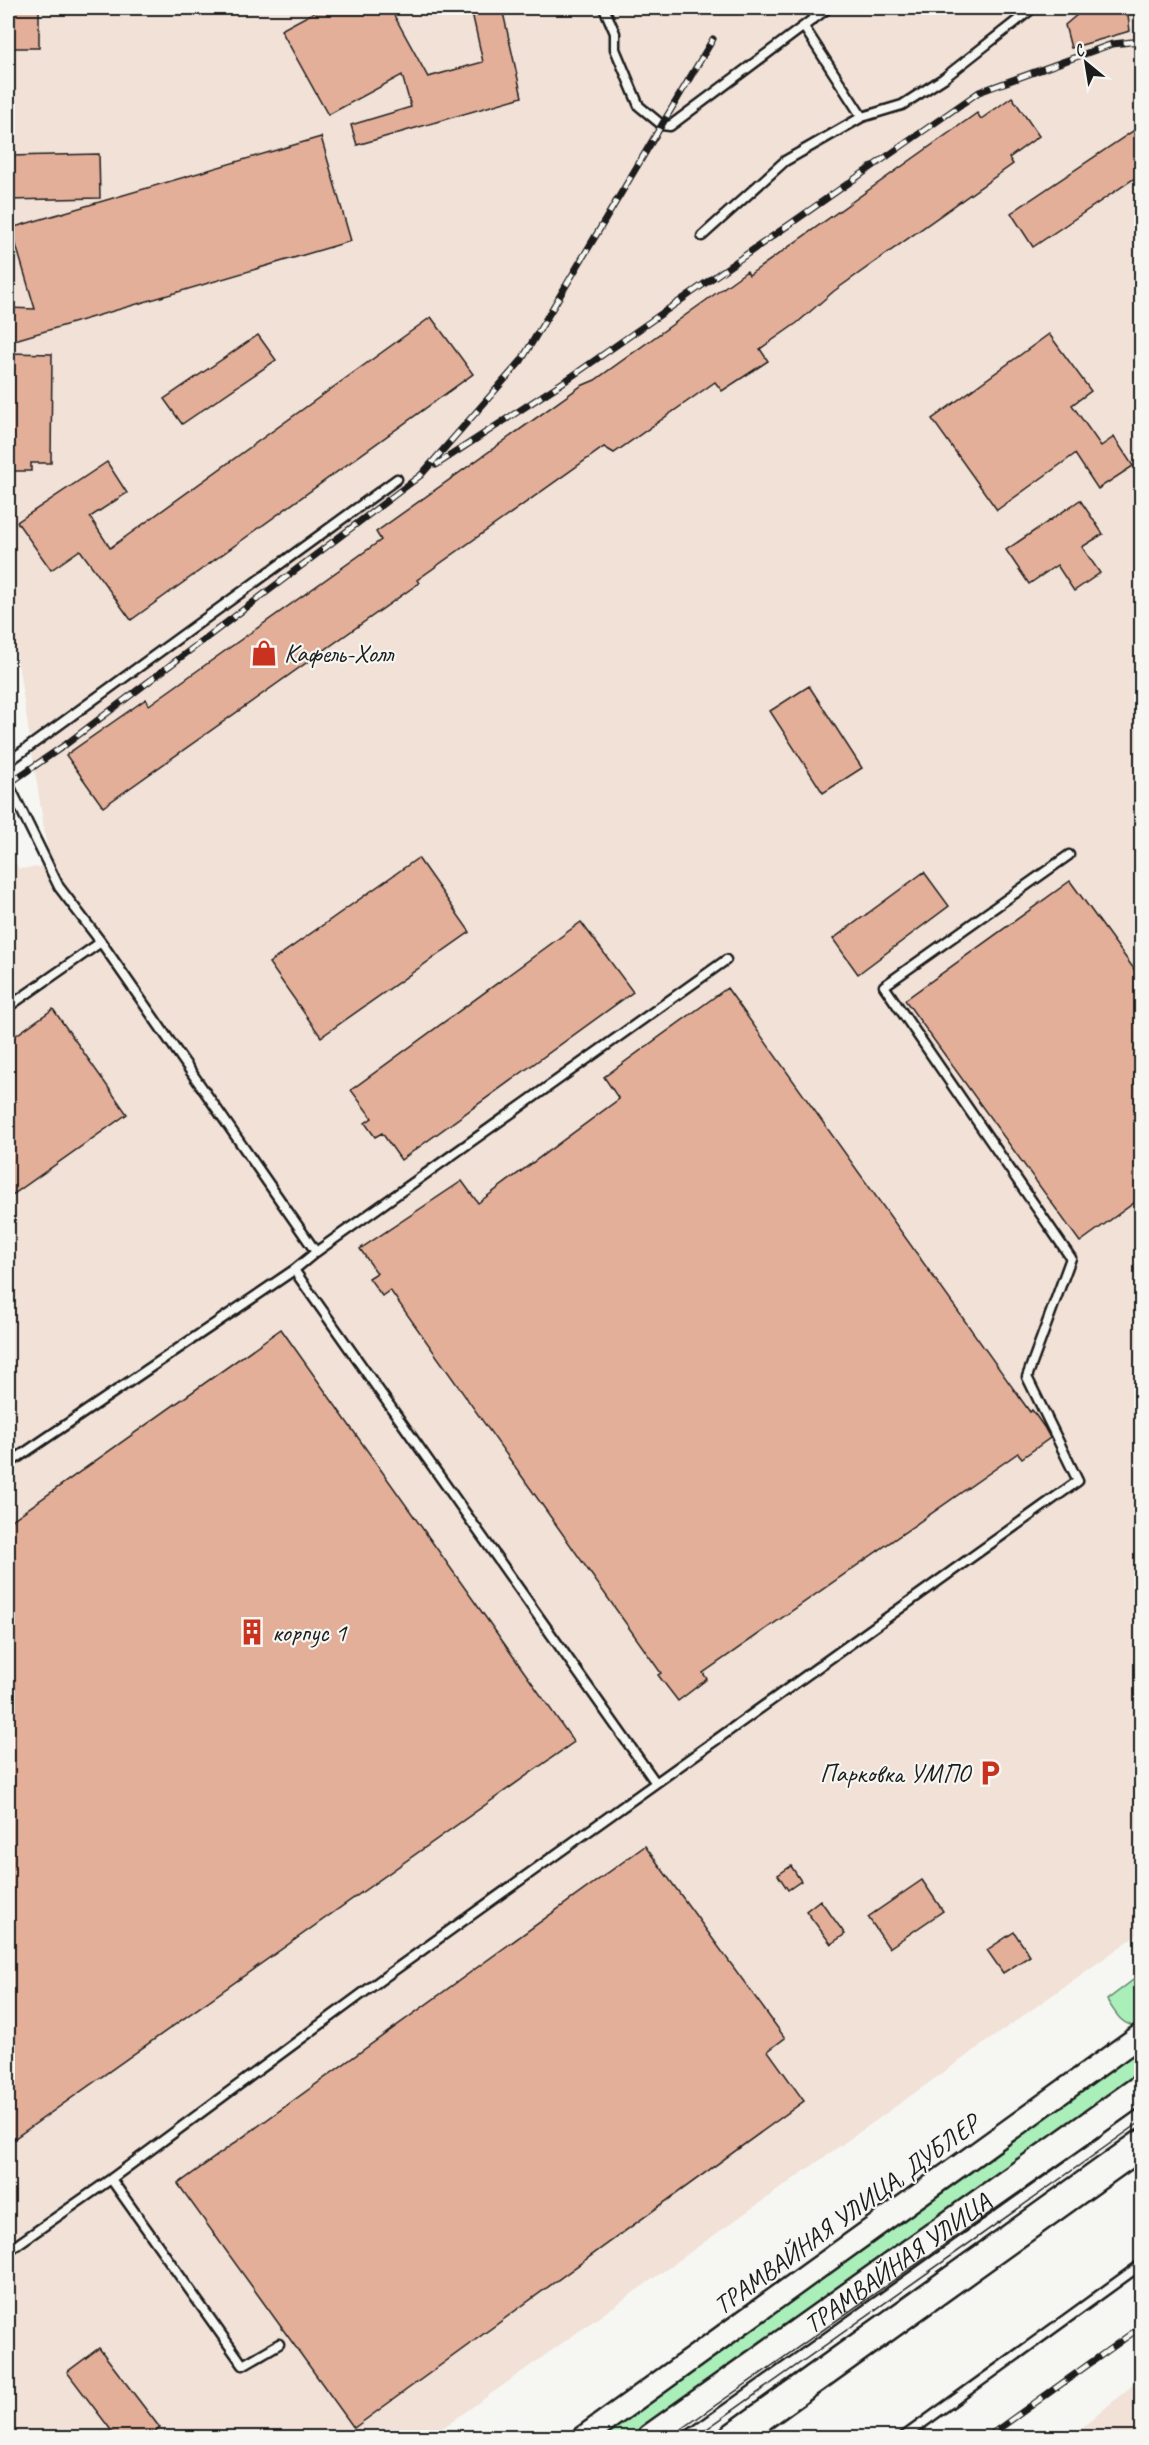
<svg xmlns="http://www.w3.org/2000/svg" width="1149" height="2445" font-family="Caveat,sans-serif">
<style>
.built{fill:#f1e1d7}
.green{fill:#aaefba;stroke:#63866b;stroke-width:1.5}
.building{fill:#e4af99;stroke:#1c1c1c;stroke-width:1.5}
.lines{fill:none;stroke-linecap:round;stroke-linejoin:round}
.service-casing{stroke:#1c1c1c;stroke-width:13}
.tertiary-casing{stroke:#1c1c1c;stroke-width:26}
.primary-casing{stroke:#1c1c1c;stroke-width:32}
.service{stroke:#f6f6f2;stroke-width:8}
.tertiary{stroke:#f6f6f2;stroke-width:21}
.primary{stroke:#f6f6f2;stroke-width:27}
.tram{stroke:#1c1c1c;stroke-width:1.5}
.rail-casing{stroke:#1c1c1c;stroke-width:7}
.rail{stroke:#f6f6f2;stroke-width:4.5;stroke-dasharray:14;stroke-linecap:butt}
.labels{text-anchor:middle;stroke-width:4.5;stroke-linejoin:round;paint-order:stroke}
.poi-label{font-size:26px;fill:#1c1c1c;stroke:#f6f6f2;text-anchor:start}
.street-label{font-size:26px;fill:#1c1c1c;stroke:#f6f6f2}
</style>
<rect width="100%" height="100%" fill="#f6f6f2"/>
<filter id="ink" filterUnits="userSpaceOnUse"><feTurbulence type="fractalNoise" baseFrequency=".0167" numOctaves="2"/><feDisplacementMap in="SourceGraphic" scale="12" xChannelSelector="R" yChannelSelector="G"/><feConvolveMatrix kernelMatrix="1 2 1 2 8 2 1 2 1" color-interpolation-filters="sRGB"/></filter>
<g filter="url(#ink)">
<path class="built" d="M8 8H1141V1932L430 2437H8V850L19 869 50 866 8 600Z
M1141 2378V2437H1071Z"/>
<path class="green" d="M1141 1974V2023L1136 2027C1120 2023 1116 2014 1107 2000Z
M1141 2049V2073L632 2437 602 2438Z"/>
<path class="building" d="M8 8H39V48H8Z
M322 8H390L428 77 483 62 471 8H502L522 97 357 145 351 125 411 107 402 75 328 115 281 30Z
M1085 8H1127L1130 31 1071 48 1065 25Z
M1012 97 1039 136 1009 158 1013 164 834 291 797 323 760 349 768 361 722 391 715 382 614 453 604 447 417 580 419 583 103 807 66 755 146 699 149 705 381 540 376 532 581 386 595 380 747 271 749 275 977 113 981 119Z
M1142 125V173L1033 247 1011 213Z
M321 137 351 241 8 342V308L35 309 11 228Z
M99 154 100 198 8 200V156Z
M431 317 473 374 131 620 80 550 51 570 17 522 107 462 127 493 90 517 110 548Z
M1049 334 1091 391 1072 405 1101 446 1114 437 1133 466 1098 489 1075 454 997 510 932 419Z
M258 335 276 360 182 424 164 399Z
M8 353 52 354 51 463H31V471H8Z
M1080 500 1103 534 1082 547 1100 573 1074 591 1057 565 1029 584 1006 550Z
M809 686 862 768 823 793 770 711Z
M418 858 470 932 321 1037 269 963Z
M924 872 949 906 858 974 833 939Z
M1070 881 1142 980V1197L1080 1242 905 1000Z
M581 922 633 992 401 1160 382 1133 375 1137 365 1123 372 1118 351 1090Z
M727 988 1030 1412 1032 1410 1044 1427 1050 1438 1022 1458 1018 1453 703 1673 707 1679 678 1701 658 1675 661 1673 390 1290 382 1296 369 1278 377 1273 360 1249 462 1181 478 1203 619 1099 604 1077Z
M53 1009 127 1114 8 1198V1041Z
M281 1329 574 1742 8 2143V1523Z
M645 1846 785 2038 768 2051 804 2101 354 2428 178 2184Z
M791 1866 801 1881 788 1890 778 1875Z
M922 1880 943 1911 889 1948 868 1917Z
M820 1900 845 1934 831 1944 806 1911Z
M1014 1932 1030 1956 1003 1973 987 1950Z
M99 2348 160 2428 148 2438H117L67 2372Z"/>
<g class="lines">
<g class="service-casing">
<path id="service" d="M604 8 615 33V49L639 106 662 125 670 126 828 8
M804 27 862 117 902 105 944 78 1033 8
M702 236 785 161 862 117
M8 762 397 479
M8 783 59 887 101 942 316 1252
M8 1007 101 942
M294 1270 656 1783
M8 1464 294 1270 316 1252 726 960
M111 2179 243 2365 279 2344
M8 2251 111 2179 386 1976 1078 1481 1027 1377 1071 1258 884 986 1069 855
M902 2438 1142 2264"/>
</g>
<g class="tertiary-casing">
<path id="tertiary" d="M582 2438 1142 2034"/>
</g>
<g class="primary-casing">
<g id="primary">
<path id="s1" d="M651 2438 1142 2088"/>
<path d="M732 2438 1142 2144"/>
</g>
</g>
<use href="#service" class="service"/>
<use href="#tertiary" class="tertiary"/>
<use href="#primary" class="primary"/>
<path class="tram" d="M669 2438 1142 2106
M694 2438 1142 2121"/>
<g class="rail-casing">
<path id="rail" d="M436 465 568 379 979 92 1112 44 1142 41
M8 784 65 745 421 475 521 361 713 39
M986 2438 1142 2326"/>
</g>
<use href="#rail" class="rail"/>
</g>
</g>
<defs>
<g id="shop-bare" transform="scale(2.07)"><path d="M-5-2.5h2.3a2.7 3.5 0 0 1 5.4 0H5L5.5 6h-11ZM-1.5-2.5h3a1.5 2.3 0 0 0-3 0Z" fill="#c8321e" stroke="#f6f6f2" stroke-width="2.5" paint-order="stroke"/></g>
<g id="building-bare" transform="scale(2.07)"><path d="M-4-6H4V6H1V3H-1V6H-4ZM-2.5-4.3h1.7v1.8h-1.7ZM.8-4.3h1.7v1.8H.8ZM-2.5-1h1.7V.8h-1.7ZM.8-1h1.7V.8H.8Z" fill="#c8321e" stroke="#f6f6f2" stroke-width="2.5" paint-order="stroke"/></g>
<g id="parking-bare" transform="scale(2.07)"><path d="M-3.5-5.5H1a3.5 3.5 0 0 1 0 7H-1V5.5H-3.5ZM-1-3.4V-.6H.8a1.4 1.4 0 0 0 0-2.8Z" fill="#c8321e" stroke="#f6f6f2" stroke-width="2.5" paint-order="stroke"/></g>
</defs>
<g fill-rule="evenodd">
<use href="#shop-bare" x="264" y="653"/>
<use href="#building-bare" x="252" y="1632"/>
<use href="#parking-bare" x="990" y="1773"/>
</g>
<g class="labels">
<g class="poi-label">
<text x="284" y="662">Кафель-Холл</text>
<text x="272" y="1641">корпус 1</text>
<text x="970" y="1782" text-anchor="end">Парковка УМПО</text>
</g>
<g class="street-label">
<text transform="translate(846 2214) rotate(-36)" y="9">ТРАМВАЙНАЯ УЛИЦА, ДУБЛЕР</text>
<text dy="9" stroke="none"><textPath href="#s1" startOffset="302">ТРАМВАЙНАЯ УЛИЦА</textPath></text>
</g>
</g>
<rect width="1149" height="2445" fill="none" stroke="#f6f6f2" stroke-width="30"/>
<rect x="15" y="15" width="1119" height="2415" fill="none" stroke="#1c1c1c" stroke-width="2" filter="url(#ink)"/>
<g transform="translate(1086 63) rotate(330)" stroke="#f6f6f2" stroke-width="4.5" paint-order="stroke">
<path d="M0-4.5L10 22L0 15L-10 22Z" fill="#1c1c1c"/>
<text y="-9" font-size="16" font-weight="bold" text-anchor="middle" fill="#1c1c1c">С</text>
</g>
</svg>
